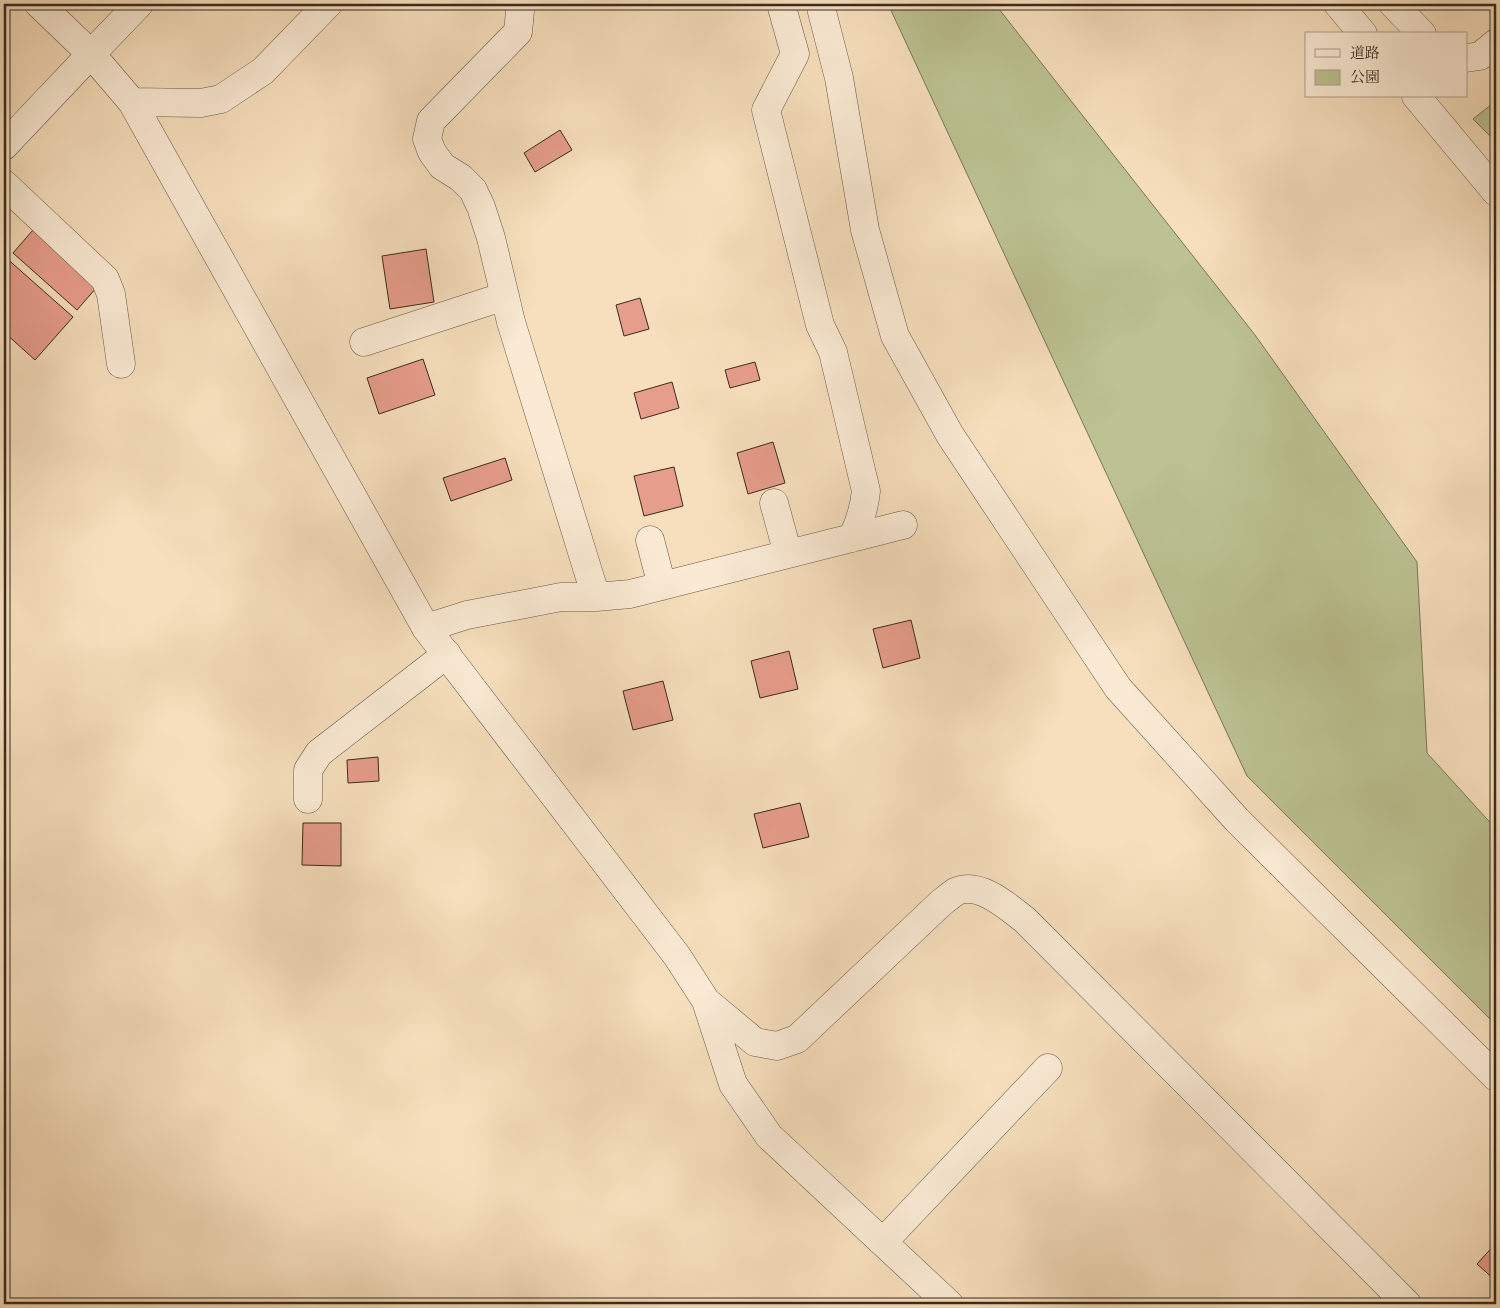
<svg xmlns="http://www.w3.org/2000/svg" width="1500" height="1308" font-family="'Libre Bodoni','Noto Serif JP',serif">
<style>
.green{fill:#bcc292;stroke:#7a765a}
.building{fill:#e79d8b;stroke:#392b21}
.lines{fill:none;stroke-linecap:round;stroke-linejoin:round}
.minor-casing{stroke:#685848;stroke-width:29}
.minor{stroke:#faead4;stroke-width:28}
</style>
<rect width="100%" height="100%" fill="#f7dfbd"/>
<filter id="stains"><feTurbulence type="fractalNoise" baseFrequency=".004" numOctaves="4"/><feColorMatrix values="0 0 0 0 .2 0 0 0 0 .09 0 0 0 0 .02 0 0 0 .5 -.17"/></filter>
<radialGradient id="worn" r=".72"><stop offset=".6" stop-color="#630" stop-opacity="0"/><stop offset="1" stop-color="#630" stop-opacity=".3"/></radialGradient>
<path class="green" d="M888 4H995L1255 335 1417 562 1427 753 1496 829V1025L1247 776Z
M1496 101V142L1473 119Z"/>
<path class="building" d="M560 130 572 150 535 172 524 153Z
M33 230 97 287 77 310 13 253Z
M426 249 434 302 390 309 382 256Z
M4 256 73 317 35 360 4 332Z
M640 298 649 329 624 336 616 305Z
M423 359 435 395 379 414 367 378Z
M755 362 760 380 730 388 725 370Z
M672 382 679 408 641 419 634 393Z
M773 442 785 483 748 494 737 453Z
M505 458 512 480 451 501 443 478Z
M674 467 683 506 644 516 634 476Z
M911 620 920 658 883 668 873 629Z
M789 651 798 689 760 698 751 661Z
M663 681 673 720 633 730 623 691Z
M378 757 379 781 348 783 347 760Z
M800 803 809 837 763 848 754 814Z
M303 823H341V866L302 865Z
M1496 1243V1281L1477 1264Z"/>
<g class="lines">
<g class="minor-casing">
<path id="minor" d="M139 4 91 54 132 102 426 628 677 956 706 1001 733 1084 769 1136 949 1304
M518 4 520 11 518 32 431 121 427 139 432 152 442 166 461 178 473 190 481 207 491 238 511 322 596 597
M781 4 795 54 766 110 820 325 833 352 866 491C864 508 860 523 852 538
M820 4 839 78 865 230 895 336 950 435 1118 688 1237 820 1496 1077
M1338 4 1363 34
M1393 4 1422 34
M1466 58 1480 56 1496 43
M1416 96 1496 192
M132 102 201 103 221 99 263 71 328 4
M4 146 91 54 39 4
M4 184 105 279 111 294 121 364
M364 342 505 296
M774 503 788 554
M650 540 662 586
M426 628 467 615 561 597H596L630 594 903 525
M308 799V770L319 753 447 654
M706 1001 755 1042 777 1046 797 1039 941 903C946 899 952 894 957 891 981 882 1008 907 1025 920L1407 1304
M883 1242 1048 1068"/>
</g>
<use href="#minor" class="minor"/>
</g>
<rect width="1500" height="1308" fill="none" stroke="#f7dfbd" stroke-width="20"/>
<rect x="5" y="5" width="1490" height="1298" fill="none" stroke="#392b21" stroke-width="2.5"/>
<rect x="10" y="10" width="1480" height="1288" fill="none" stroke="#392b21"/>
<rect x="1305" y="32" width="162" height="65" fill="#faead4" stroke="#ad9e8c"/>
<rect x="1315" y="49" width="25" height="8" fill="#faead4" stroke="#ad9e8c"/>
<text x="1350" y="58" font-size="15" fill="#392b21">道路</text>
<rect x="1315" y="70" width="25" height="15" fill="#bcc292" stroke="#ad9e8c"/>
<text x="1350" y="82" font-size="15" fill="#392b21">公園</text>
<rect width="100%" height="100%" filter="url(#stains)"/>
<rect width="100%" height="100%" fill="url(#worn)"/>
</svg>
